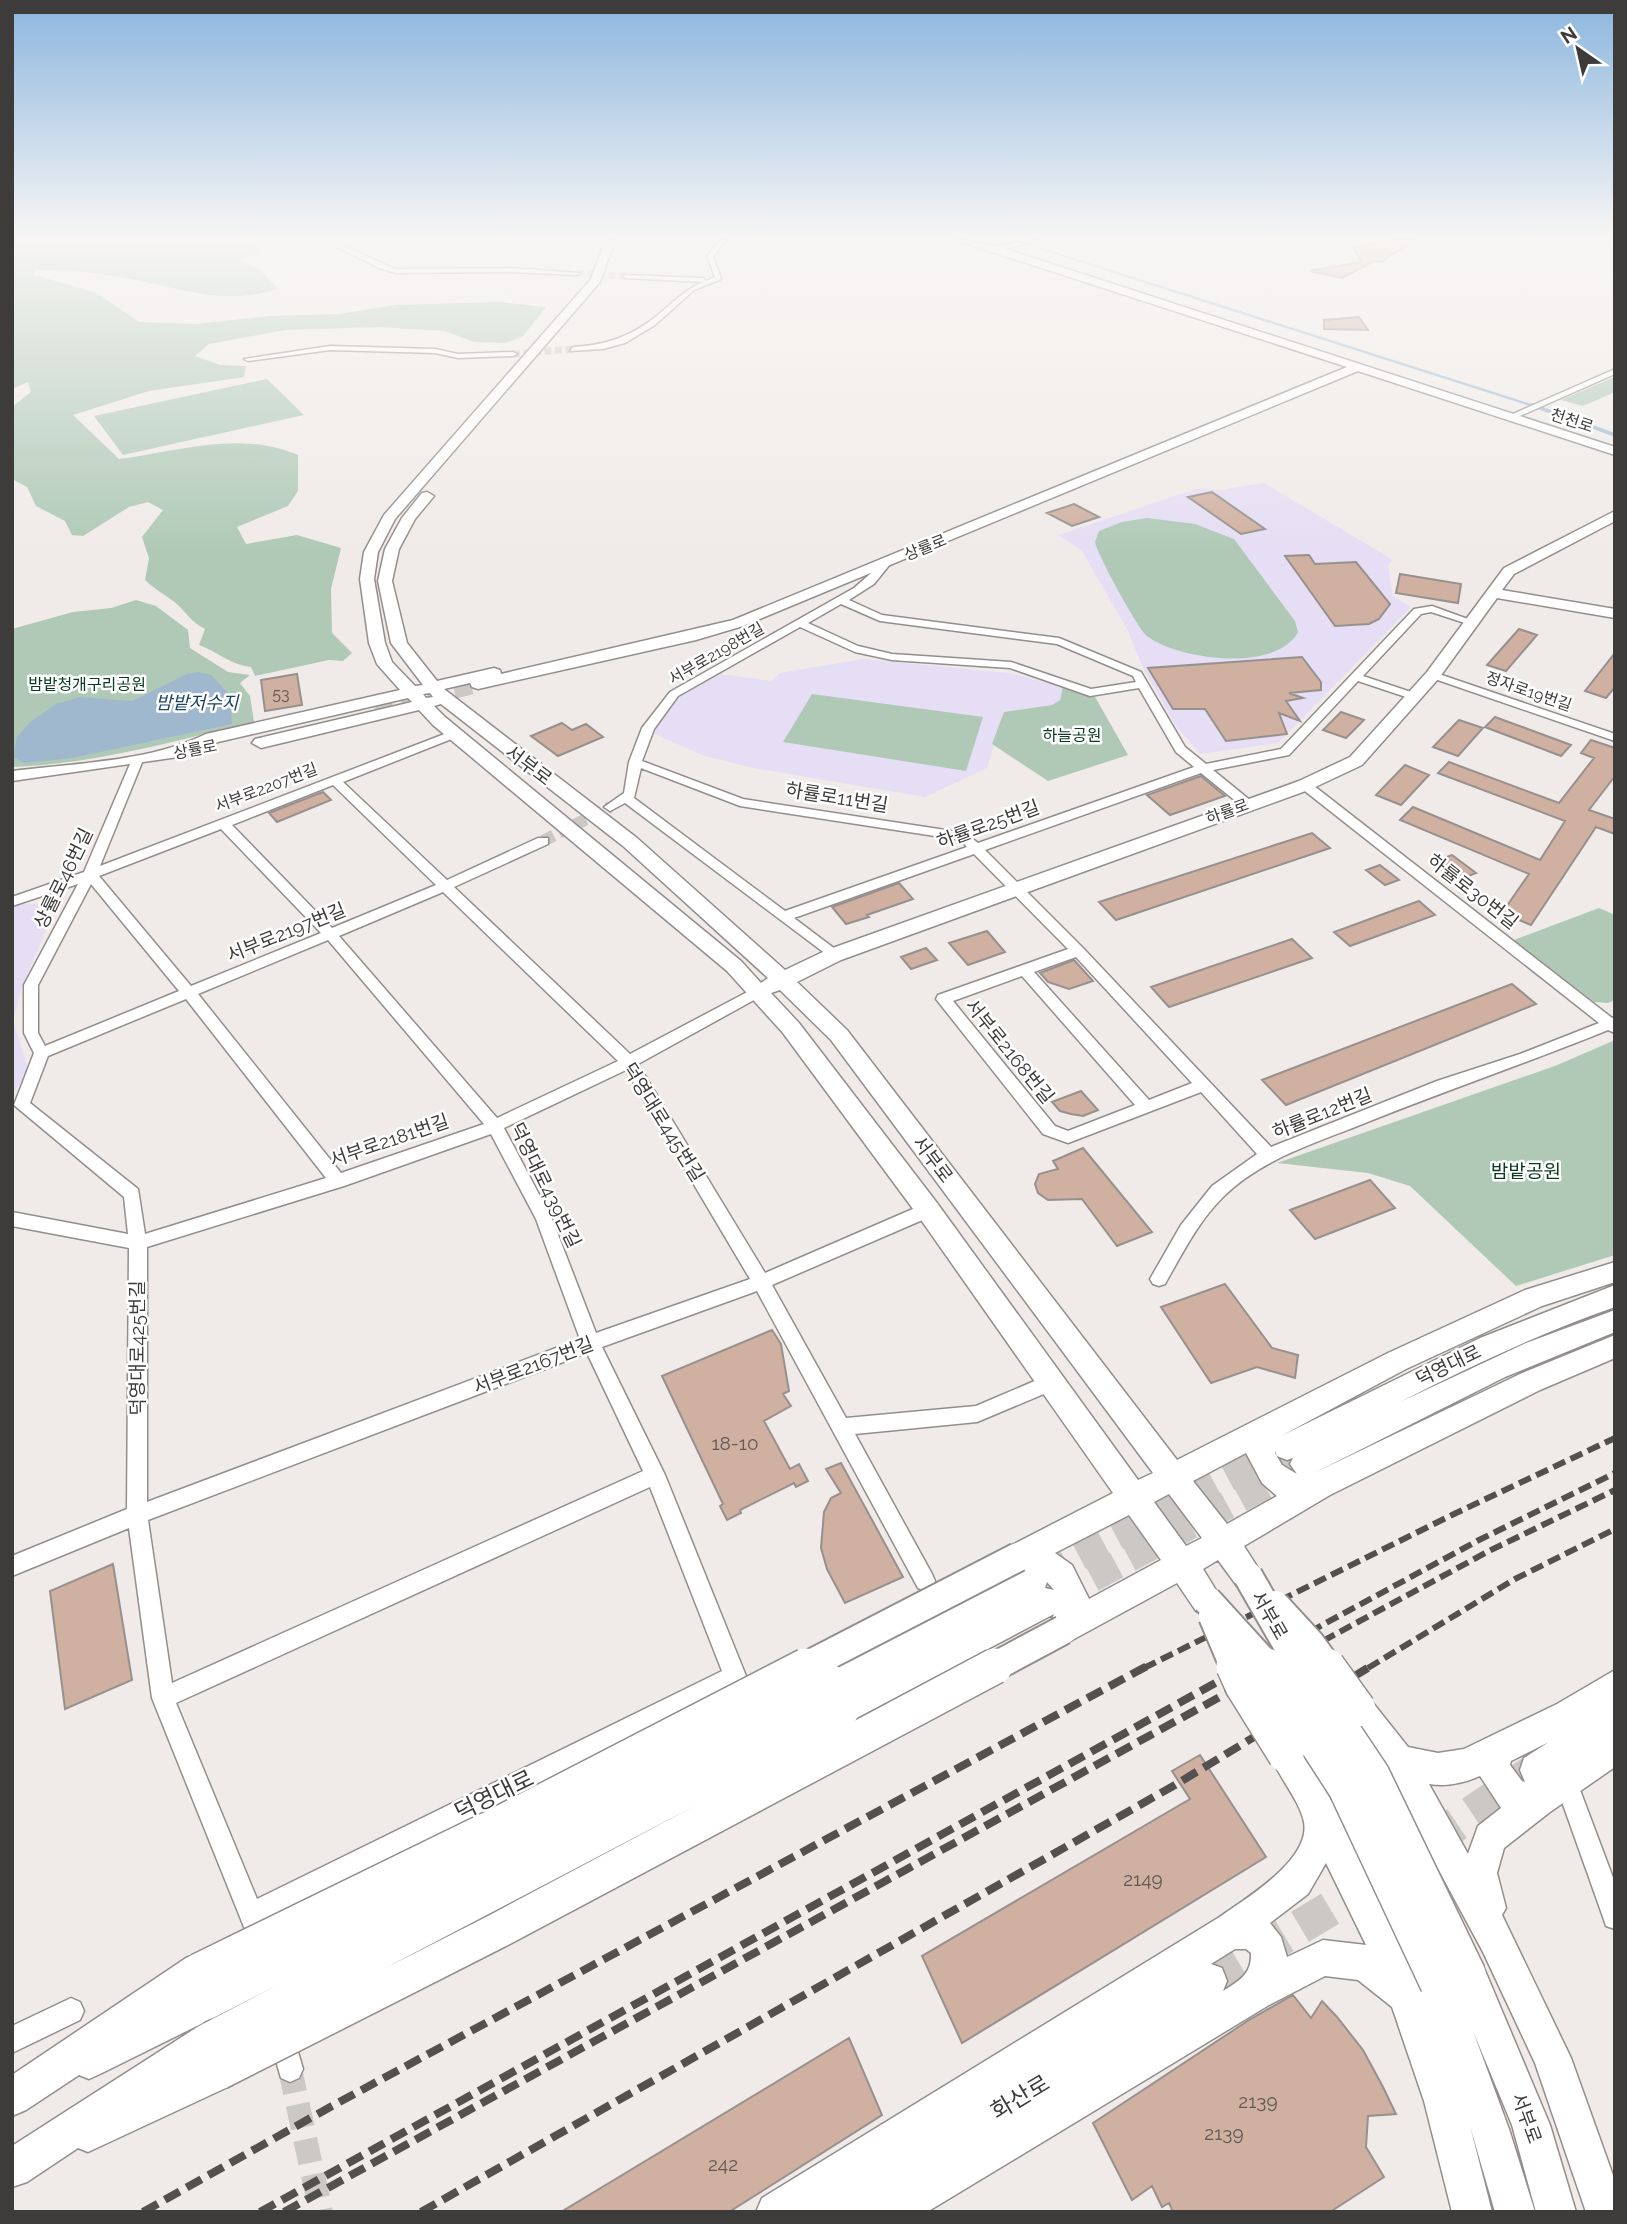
<svg xmlns="http://www.w3.org/2000/svg" width="1627" height="2224" font-family="Raleway,'Noto Sans KR',sans-serif">
<style>
.education{fill:#e5def4}
.green{fill:#afc9b6}
.water{fill:#9fb8ce}
.lines{fill:none;stroke-linecap:round;stroke-linejoin:round}
.stream-far1{stroke:#9fb8ce;stroke-width:2.5}
.stream{stroke:#9fb8ce;stroke-width:3.5}
.building{fill:#d0b0a1;stroke:#96918e;stroke-width:2}
.street-tunnel-far2{stroke:#ccc8c5;stroke-width:7;stroke-dasharray:7 3.5;stroke-linecap:butt}
.street-tunnel-far1{stroke:#ccc8c5;stroke-width:12;stroke-dasharray:12 6;stroke-linecap:butt}
.street-tunnel{stroke:#ccc8c5;stroke-width:24;stroke-dasharray:24 12;stroke-linecap:butt}
.secondary-tunnel-far2{stroke:#ccc8c5;stroke-width:18;stroke-dasharray:18 9;stroke-linecap:butt}
.secondary-tunnel-far1{stroke:#ccc8c5;stroke-width:28;stroke-dasharray:28 14;stroke-linecap:butt}
.secondary-tunnel{stroke:#ccc8c5;stroke-width:35;stroke-dasharray:35 18;stroke-linecap:butt}
.street-casing{stroke:#938e8c;stroke-width:3}
.secondary-casing{stroke:#938e8c;stroke-width:3}
.street{fill:#fff;fill-rule:evenodd}
.secondary{fill:#fff;fill-rule:evenodd}
.rail-far1{stroke:#53504f;stroke-width:6;stroke-dasharray:13 6;stroke-linecap:butt}
.rail{stroke:#53504f;stroke-width:8;stroke-dasharray:17 8;stroke-linecap:butt}
.secondary-bridge-far1-casing{stroke:#938e8c;stroke-width:32;stroke-linecap:butt}
.secondary-bridge-casing{stroke:#938e8c;stroke-width:38;stroke-linecap:butt}
.secondary-bridge-far1{stroke:#fff;stroke-width:28}
.secondary-bridge{stroke:#fff;stroke-width:35}
.labels{text-anchor:middle;stroke-width:5;stroke-linejoin:round;paint-order:stroke}
.far-street-label{font-size:16px;fill:#3e3c3b;stroke:#fff}
.far-park-label{font-size:16px;fill:#083b1f;stroke:#fff}
.number-label{font-size:16px;fill:#625954}
.far-water-label{font-size:18px;font-style:italic;fill:#1a4363;stroke:#fff}
.street-label{font-size:19px;fill:#3e3c3b;stroke:#fff}
.park-label{font-size:19px;fill:#083b1f;stroke:#fff}
.near-number-label{font-size:19px;fill:#625954}
.near-street-label{font-size:23px;fill:#3e3c3b;stroke:#fff}
</style>
<rect width="100%" height="100%" fill="#f0ebe8"/>
<path class="education" d="M1264 483 1393 560 1388 565 1393 596 1411 607 1278 743 1200 754 1176 726 1143 668 1127 629 1082 551 1058 535 1199 488 1220 490Z
M863 659 1009 673 1063 687V690L1060 700 1052 705 1004 712 987 768 925 797 754 768 705 756 652 733 681 696 720 674 771 681 780 673Z
M16 904H41L52 916 22 987 13 1021 29 1071 12 1094V905Z"/>
<path class="green" d="M12 240H288L256 246 262 251 240 260 261 271 278 289C219 306 187 289 130 279 99 273 66 269 34 270L35 275 97 293 139 322 195 324 271 316 339 314 396 305 499 302 546 307 523 336 506 343 474 342 445 331 378 327 285 330 209 344 195 356 220 365 246 366 244 377 149 391 73 415 119 459C178 451 241 430 298 455V491L288 506 237 527 246 544 297 535 341 548 331 589 332 633 352 653 343 661 329 660 255 676 251 667C231 665 218 652 199 645L205 629C193 623 187 614 178 605 168 596 155 590 145 580L149 558 142 537 163 510 148 502 129 507 83 536 72 535 65 521 36 506 27 487 12 479V407L31 392 28 382 12 389Z
M1615 377V392L1583 406 1561 400Z
M267 379 304 415 123 455 94 416Z
M1147 518 1195 524 1234 539 1295 621 1298 632C1276 673 1178 660 1147 636 1138 629 1097 554 1095 542L1099 531 1122 522Z
M136 600 156 606 188 630 190 648 228 672 250 675 240 683 250 696 254 722C175 741 95 764 12 767V629L73 612 111 608Z
M1063 687 1094 695 1128 755 1048 781 992 744 1004 712 1052 705 1060 700Z
M812 694 983 717 966 771 783 742Z
M1599 908 1615 915V1000L1608 1003 1594 1002 1514 940Z
M1615 1040V1255L1516 1286 1410 1186 1368 1173 1277 1163 1555 1066Z"/>
<path class="water" d="M198 672 211 675 230 695 232 724 72 758 24 763 13 757 17 737 30 722 56 704 80 697 132 701 187 674Z"/>
<g class="lines">
<path class="stream-far1" d="M1014 240 1537 407"/>
<path class="stream" d="M1532 405 1615 435"/>
</g>
<path class="building" d="M1392 240H1415L1381 262 1374 261 1342 278 1309 271 1362 262 1353 248Z
M1359 317 1368 330 1324 329V320Z
M1212 492 1265 529 1241 534 1188 497Z
M1074 504 1099 517 1072 526 1047 513Z
M1309 555 1315 564 1356 562 1390 604 1379 619 1369 624 1335 626 1285 556Z
M1400 574 1461 584 1458 603 1396 593Z
M1519 629 1537 635 1506 671 1487 665Z
M1615 653V687L1606 698 1585 691Z
M1302 657 1321 682V690L1289 693 1303 698 1286 701 1300 721 1279 713 1287 734 1226 741 1205 709H1173L1148 668Z
M297 674 302 705 265 711 261 680Z
M1341 712 1364 720 1346 738 1323 730Z
M1495 717 1571 745 1561 756 1485 727Z
M1459 720 1483 728 1458 756 1433 747Z
M562 723 572 730 586 724 603 737 558 756 531 736Z
M1591 740 1615 748V776L1589 810 1615 819V834L1596 827 1531 925 1502 913 1529 874 1400 820 1413 807 1540 860 1565 821 1438 773 1449 762 1559 803 1594 758 1581 753Z
M1405 765 1429 775 1401 805 1376 795Z
M1201 776 1225 796 1170 815 1147 795Z
M323 792 331 800 277 822 269 813Z
M1312 833 1330 848 1116 920 1099 902Z
M1452 855 1476 873 1456 881 1432 862Z
M1380 865 1399 880 1385 885 1366 870Z
M899 883 913 899 867 915 869 917 846 924 832 907Z
M1419 901 1435 915 1350 946 1334 932Z
M987 931 1005 952 968 965 949 943Z
M1292 939 1312 958 1169 1007 1151 987Z
M926 948 937 960 911 969 901 957Z
M1074 960 1093 981 1069 989 1048 982 1040 973Z
M1512 984 1536 1004 1286 1105 1262 1080Z
M1081 1091 1098 1110 1083 1116 1071 1114 1060 1111 1052 1102Z
M1083 1148 1152 1232 1117 1246 1082 1199 1048 1200 1038 1193 1035 1184 1039 1174 1058 1169 1053 1161Z
M1370 1180 1395 1208 1315 1239 1290 1210Z
M1225 1284 1272 1348 1298 1355 1295 1378 1257 1367 1211 1383 1161 1307Z
M772 1330 781 1344 789 1391 783 1394 791 1406 764 1421 790 1469 799 1464 808 1481 796 1487 794 1483 740 1510 741 1513 727 1520 720 1506 723 1504 662 1376Z
M841 1463 903 1577 845 1603 827 1569 821 1548 824 1512 831 1498 841 1493 826 1469Z
M113 1564 132 1680 65 1709 50 1591Z
M1200 1755 1266 1857 962 2043 922 1956 1190 1799 1172 1771Z
M1293 1995 1311 2018 1322 2001 1337 2017 1363 2050 1383 2087 1396 2114 1368 2116 1366 2147 1384 2177 1330 2212H1173L1169 2203 1162 2207 1152 2186 1132 2200 1093 2123 1249 2020Z
M849 2038 882 2115 729 2212H561Z"/>
<g class="lines">
<path class="street-tunnel-far2" d="M577 273 625 276
M513 354 573 349"/>
<path class="street-tunnel-far1" d="M543 841 610 807"/>
<path class="street-tunnel" d="M290 2069 321 2212"/>
<path class="secondary-tunnel-far2" d="M375 708 478 684"/>
<path class="secondary-tunnel-far1" d="M1042 1576 1278 1451
M1055 1598 1304 1464"/>
<path class="secondary-tunnel" d="M1428 1843 1536 1770
M1209 1981 1333 1907 1397 1864"/>
<g class="street-casing">
<path id="street" d="M720 240H727L713 256 721 279 694 290 655 325 625 343 603 349 570 351 573 347C603 345 625 339 650 321 668 308 682 291 703 282L625 278 623 275 703 278 706 281 715 277 707 256Z
M961 240H967V241L964 243Z
M339 244 395 269 510 268 580 273 577 275 510 272 395 273 377 267 337 247Z
M330 346 435 349 458 354 513 352 517 354 513 356 458 358 435 353 330 350 248 361 244 359Z
M1615 369V374L1513 419 1506 417Z
M886 560 891 563 874 584 849 600 882 615 1059 638 1141 672 1185 747 1206 764 1281 749 1414 609 1432 606 1476 622 1471 625 1431 612 1421 614 1363 676 1417 694V698H1409L1358 681 1289 755 1213 770 1251 801V807H1243L1201 773 985 850 1083 948 1271 1147 1437 1081 1520 1054 1599 1023 1301 788V782H1309L1612 1018 1615 1017V1033L1608 1030C1524 1064 1439 1093 1355 1127 1309 1145 1260 1161 1224 1196 1199 1220 1182 1254 1165 1284L1159 1286 1153 1284 1150 1279 1181 1225 1212 1186 1257 1154 1201 1092 1068 1143 1043 1134 936 999 938 995 1068 949 974 854 794 918 839 952 841 955 834 960 625 803 610 811 604 807 624 793 629 762 642 728 670 692 854 588ZM841 604 880 621 1057 644 1133 676 1136 682 1091 689 1011 662 892 654 858 646 808 623ZM800 627 855 652 892 660 1010 668 1090 696 1139 688 1176 752 1194 767 978 843 965 833 743 799 642 761 654 729 678 696ZM641 768 740 806 961 840 967 847 785 911 634 798ZM1076 957 1192 1083 1149 1100 1034 972ZM1022 976 1135 1105 1068 1131 1055 1126 953 1001Z
M1433 672 1615 734V741L1429 677 1427 675Z
M455 730 461 734 459 736 343 782 447 880 538 838H548V844L454 887 630 1054 753 989 758 987 765 992 763 995 638 1064 765 1273 922 1205H934L936 1210 934 1215 772 1285 846 1418 976 1406 1051 1374 1058 1376 1060 1382 1058 1388 977 1422 855 1434 932 1574 935 1581 932 1588 925 1591 918 1588 757 1291 602 1347 665 1475 746 1676 743 1684 266 1920 264 1932 255 1935 246 1932 152 1698 129 1528 12 1576V1556L127 1509 129 1248 12 1226V1212L128 1234 124 1197 14 1105 34 1053 24 1033V985L78 884 12 906V897L84 872 133 757 137 756 143 760 100 866ZM333 785 436 885 332 928 232 825ZM221 829 321 933 191 986 99 876ZM91 884 179 991 45 1046 38 1033V985ZM443 892 618 1061 497 1118 339 936ZM328 940 484 1124 341 1173 198 994ZM186 999 326 1178 145 1234 138 1189 30 1103 48 1056ZM626 1070 750 1279 596 1333 552 1219 504 1128ZM491 1134 536 1219 580 1339 147 1502V1247L344 1186ZM587 1353 643 1471 172 1683 148 1520ZM650 1487 722 1671 257 1899 176 1703Z
M1566 1771 1574 1774 1615 1883V1929L1606 1926 1603 1917 1555 1782 1558 1774Z
M71 1998 80 2002 84 2011 80 2020 12 2053V2026Z
M282 2024 291 2028 303 2069 299 2078 290 2082 281 2078 269 2037 273 2028Z"/>
</g>
<g class="secondary-casing">
<path id="secondary" d="M605 240H615L600 282 395 519 378 552 374 579 385 643 392 662 415 686 423 685 391 643 378 581 385 549 402 518 422 493 427 492 434 496 415 519 399 549 392 581 407 643 437 681 494 668 500 670 501 674 733 620 1347 367 955 240C969 240 983 246 996 246 1010 246 1023 240 1038 240L1006 249 1615 447V455L1358 371 743 626 696 640 478 689 472 687 470 683 444 689 637 838 785 970 827 950 1299 781 1350 757 1427 672 1504 568 1615 511V521L1514 574 1502 590 1615 609V618L1497 598 1439 678 1362 765 1311 789 841 960 797 982 847 1030 1177 1460 1388 1353 1525 1290 1615 1262V1282L1542 1306 1406 1369 1281 1436 1480 1338 1615 1285V1307C1541 1333 1470 1366 1400 1402L1526 1343 1615 1310V1332L1505 1377 1314 1473 1520 1374 1615 1335V1358L1540 1390 1330 1495 1244 1546 1263 1576 1259 1586 1248 1591 1237 1586 1218 1560 1203 1569 1222 1600 1218 1611 1207 1615 1196 1611 1177 1583 1063 1645 1052 1641 1048 1630 1054 1614 853 1720 842 1725 831 1720 826 1709 831 1698 837 1694 829 1698 818 1693 813 1682 818 1671 1019 1571 1008 1567 1003 1557 1008 1547 1113 1493 919 1217 783 1033 727 971 433 725 419 710 261 748 252 743 255 739 412 702 408 698 218 742 207 747 205 752 185 756 12 781V771C76 763 148 762 206 734L400 690 377 664 369 643 360 579 364 552 384 515 591 279ZM430 693 433 697 426 698 423 694ZM441 704 623 846 768 978 761 983 741 961 445 717 434 706ZM780 990 831 1040 1153 1473 1138 1480 937 1203 799 1023 771 993ZM1275 1451 1277 1456 1287 1460 1293 1458 1290 1464 1297 1474 1282 1465 1275 1453ZM1246 1453 1262 1483 1277 1496 1227 1524 1193 1481ZM1169 1494 1202 1538 1186 1546 1154 1502ZM1129 1515 1161 1560 1089 1599 1072 1565 1055 1553ZM1047 1582 1054 1590 1045 1588Z
M1615 1670V1767L1550 1812 1504 1848 1497 1873 1506 1908 1502 1915 1571 2058 1615 2181V2212H1586L1535 2063 1483 1952 1387 1774 1347 1720 1342 1709 1347 1698 1358 1693 1369 1698 1408 1747 1438 1753 1464 1749 1557 1704ZM1549 1742 1524 1758 1520 1770 1525 1782 1522 1781 1510 1765 1511 1761ZM1480 1776 1501 1808 1478 1826 1468 1854 1429 1784C1446 1787 1464 1783 1480 1776Z
M1286 1739 1298 1743 1332 1802 1422 1991 1420 1984 1425 1971 1438 1966 1451 1972 1455 1961 1468 1956 1481 1961 1550 2125 1576 2212H1536L1512 2125 1473 2031 1509 2129 1535 2212H1495L1470 2126 1492 2212H1452L1424 2101 1392 2007 1358 1980 1325 1976 1269 2005 927 2212H756L762 2198 1218 1918C1245 1899 1311 1860 1304 1822 1300 1801 1278 1776 1270 1755L1274 1743ZM1326 1863 1366 1945 1323 1940 1287 1957 1281 1937 1270 1923 1308 1894ZM1235 1949H1246L1251 1953C1252 1974 1239 1981 1223 1991L1227 1981 1222 1968 1211 1964Z
M199 1953 212 1958 217 1971 210 1985 219 1989 224 2002 219 2015 102 2073 89 2079 79 2075 26 2110 12 2116V2075L186 1958Z
M212 2020 225 2026 231 2039 222 2054 232 2059 238 2072 232 2085 88 2152 78 2148 27 2182 12 2187V2146L199 2026Z"/>
</g>
<use href="#street" class="street"/>
<use href="#secondary" class="secondary"/>
<path class="rail-far1" d="M1144 1668 1454 1514 1615 1438
M1243 1668 1479 1540 1615 1473
M1273 1668 1489 1551 1615 1490
M1368 1668 1515 1579 1615 1529"/>
<path class="rail" d="M143 2212 332 2106 1147 1666
M260 2212 1246 1666
M284 2212 1276 1666
M421 2212 1175 1785 1371 1666"/>
<g class="secondary-bridge-far1-casing">
<path id="secondary-bridge-far1" d="M1248 1576 1301 1668
M1207 1600 1269 1668
M1275 1605 1310 1643 1328 1668
M1213 1616 1235 1668
M803 1668 1018 1557
M992 1668 1063 1630"/>
</g>
<g class="secondary-bridge-casing">
<path id="secondary-bridge" d="M1234 1666 1243 1686 1286 1755
M1267 1666 1346 1788 1438 1984
M1299 1666 1372 1775 1468 1974
M1327 1666 1358 1709
M199 1971 494 1827 806 1666
M206 2002 829 1682
M212 2039 842 1709
M219 2072 497 1931 995 1666"/>
</g>
<use href="#secondary-bridge-far1" class="secondary-bridge-far1"/>
<use href="#secondary-bridge" class="secondary-bridge"/>
</g>
<linearGradient id="sky" x2="0" y2="1"><stop stop-color="#8bb6de"/><stop offset="0.43" stop-color="#f8f6f5"/><stop offset="1" stop-color="#f8f6f5" stop-opacity="0"/></linearGradient>
<rect width="1627" height="552" fill="url(#sky)"/>
<g class="labels">
<g class="far-street-label">
<text transform="translate(1572 420) rotate(18)" y="6">천천로</text>
<text transform="translate(925 547) rotate(-22)" y="6">상률로</text>
<text transform="translate(716 653) rotate(-30)" y="6">서부로2198번길</text>
<text transform="translate(1529 691) rotate(19)" y="6">정자로19번길</text>
<text transform="translate(195 749) rotate(-11)" y="6">상률로</text>
<text transform="translate(266 787) rotate(-21)" y="6">서부로2207번길</text>
<text transform="translate(1227 811) rotate(-20)" y="6">하률로</text>
</g>
<g class="far-park-label">
<text x="87" y="690">밤밭청개구리공원</text>
<text x="1072" y="741">하늘공원</text>
</g>
<g class="number-label">
<text x="281" y="700">53</text>
</g>
<g class="far-water-label">
<text x="197" y="709">밤밭저수지</text>
</g>
<g class="street-label">
<text transform="translate(529 765) rotate(37)" y="7">서부로</text>
<text transform="translate(837 797) rotate(9)" y="7">하률로11번길</text>
<text transform="translate(988 824) rotate(-20)" y="7">하률로25번길</text>
<text transform="translate(63 878) rotate(-64)" y="7">상률로46번길</text>
<text transform="translate(1473 891) rotate(38)" y="7">하률로30번길</text>
<text transform="translate(286 932) rotate(-22)" y="7">서부로2197번길</text>
<text transform="translate(1010 1051) rotate(51)" y="7">서부로2168번길</text>
<text transform="translate(1322 1113) rotate(-22)" y="7">하률로12번길</text>
<text transform="translate(664 1122) rotate(58)" y="7">덕영대로445번길</text>
<text transform="translate(389 1140) rotate(-19)" y="7">서부로2181번길</text>
<text transform="translate(933 1159) rotate(53)" y="7">서부로</text>
<text transform="translate(546 1185) rotate(64)" y="7">덕영대로439번길</text>
<text transform="translate(137 1348) rotate(-90)" y="7">덕영대로425번길</text>
<text transform="translate(533 1365) rotate(-21)" y="7">서부로2167번길</text>
<text transform="translate(1448 1365) rotate(-26)" y="7">덕영대로</text>
<text transform="translate(1270 1615) rotate(60)" y="7">서부로</text>
<text transform="translate(1527 2118) rotate(70)" y="7">서부로</text>
</g>
<g class="park-label">
<text x="1526" y="1178">밤밭공원</text>
</g>
<g class="near-number-label">
<text x="735" y="1450">18-10</text>
<text x="1143" y="1886">2149</text>
<text x="1258" y="2108">2139</text>
<text x="1224" y="2140">2139</text>
<text x="723" y="2171">242</text>
</g>
<g class="near-street-label">
<text transform="translate(494 1795) rotate(-26)" y="8">덕영대로</text>
<text transform="translate(1020 2097) rotate(-31)" y="8">화산로</text>
</g>
</g>
<rect width="1627" height="2224" fill="none" stroke="#3e3c3b" stroke-width="28"/>
<g transform="translate(1578 49) rotate(326)" stroke="#ffffff" stroke-width="5" paint-order="stroke">
<path d="M0-5L12 26L0 18L-12 26Z" fill="#3e3c3b"/>
<text y="-10" font-size="19" font-weight="bold" text-anchor="middle" fill="#3e3c3b">N</text>
</g>
</svg>
